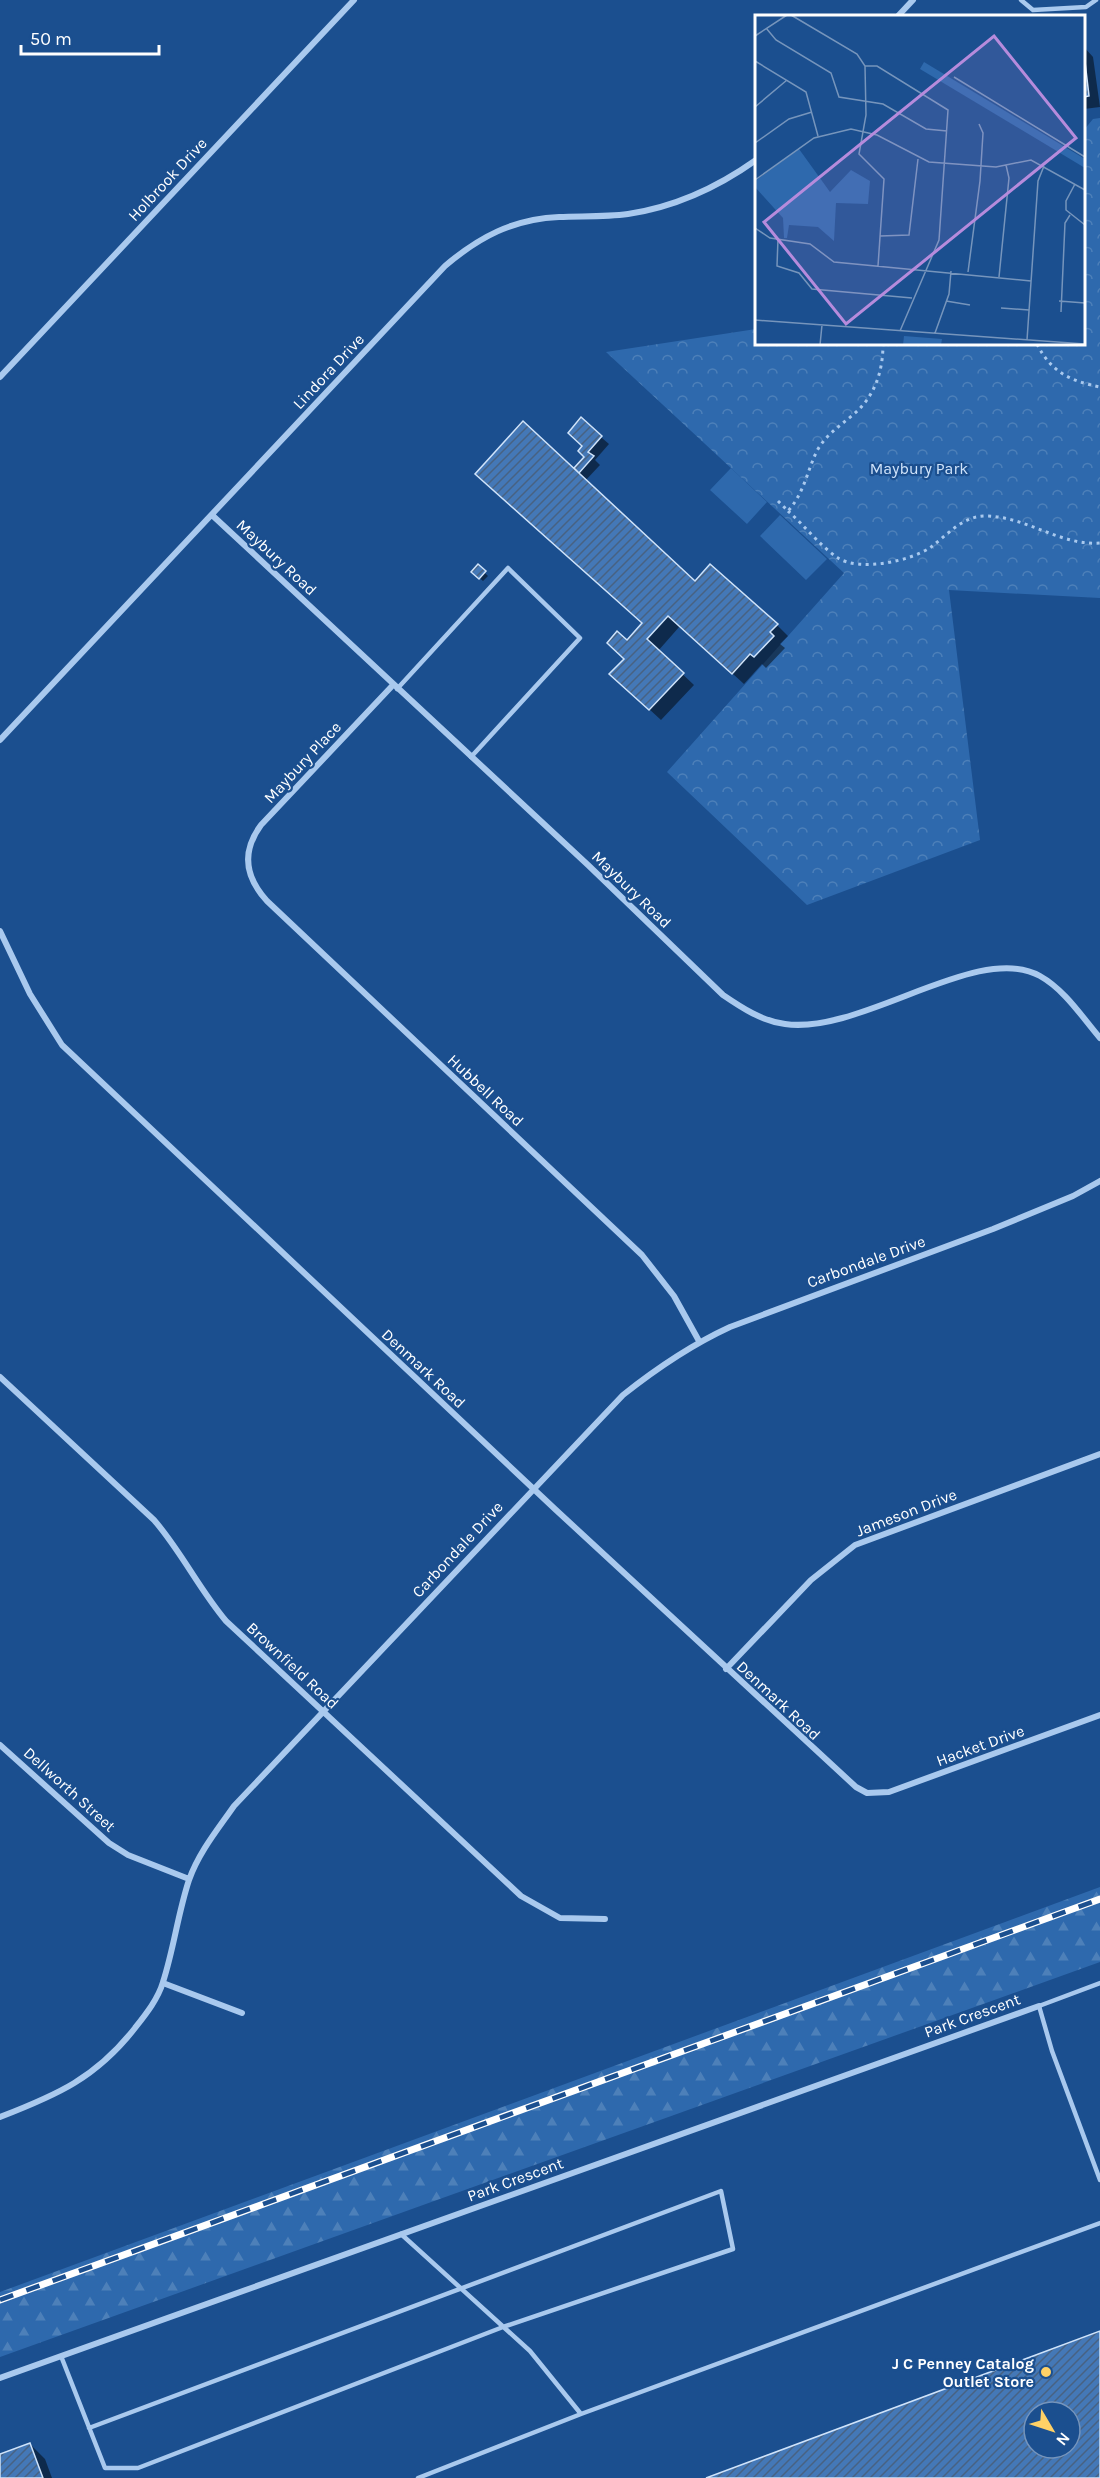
<svg xmlns="http://www.w3.org/2000/svg" width="1100" height="2478" font-family="Karla,sans-serif">
<style>
.green{fill:#2e69ad}
.forest{fill:url(#forest-firs)}
.park{fill:url(#park-crowns)}
.shadow{fill:#0007}
.building{fill:url(#building-hatch);stroke:#cfe3fa;stroke-width:1.5;fill-rule:evenodd}
.lines{fill:none;stroke-linecap:round;stroke-linejoin:round}
.path{stroke:#a9c9ee;stroke-width:3;stroke-dasharray:3 4.5;stroke-linecap:butt}
.service{stroke:#a9c9ee;stroke-width:4.5}
.minor{stroke:#a9c9ee;stroke-width:6}
.rail-casing{stroke:#fff;stroke-width:7}
.rail{stroke:#1b4f8f;stroke-width:4.5;stroke-dasharray:14;stroke-linecap:butt}
.poi-dot{fill:#ffd166;stroke:#1b4f8f;stroke-width:2}
.labels{text-anchor:middle;stroke-width:4.5;stroke-linejoin:round;paint-order:stroke}
.street-label{font-size:16px;fill:#fff;stroke:#1b4f8f}
.park-label{font-size:16px;fill:#cfe3fa;stroke:#1b4f8f}
.poi-label{font-size:16px;font-weight:bold;fill:#fff;stroke:#1b4f8f;text-anchor:end}
.inset-road{fill:none;stroke:#7695bc;stroke-width:1.5}
.view{fill:#b68bdc;fill-opacity:0.15;stroke:#b68bdc;stroke-width:3}
.inset-edge{fill:none;stroke:#fff;stroke-width:3}
</style>
<defs>
<pattern id="forest-firs" width="22" height="20" patternUnits="userSpaceOnUse" patternTransform="scale(1.5)"><rect width="22" height="20" fill="#2e69ad"/><path d="M5 1l3.5 6h-7zM16 11l3.5 6h-7z" fill="#4d80b9"/></pattern>
<pattern id="park-crowns" width="20" height="18" patternUnits="userSpaceOnUse" patternTransform="scale(1.5)"><rect width="20" height="18" fill="#2e69ad"/><path d="M2 6a3 3 0 1 1 6 0M12 15a3 3 0 1 1 6 0" fill="none" stroke="#4d80b9"/></pattern>
<pattern id="building-hatch" width="6" height="6" patternUnits="userSpaceOnUse" patternTransform="scale(1.5)"><rect width="6" height="6" fill="#4478b7"/><path d="M-1 1l2-2M0 6l6-6M5 7l2-2" fill="none" stroke="#486282"/></pattern>
</defs>
<rect width="100%" height="100%" fill="#1b4f8f"/>
<path class="green" d="M731 468 767 502 747 524 710 490Z
M780 515 827 559 806 580 760 536Z"/>
<path class="forest" d="M1100 1887V1962L0 2357V2292Z"/>
<path class="park" d="M1100 118V598L949 590 980 840 807 905 667 772 844 573 606 352 756 329V344H1084V130L1093 119Z"/>
<path class="shadow" d="M1084 47 1093 57 1100 107 1084 109Z
M581 420 609 444 595 460 600 465 585 481 695 583 777 625 788 636 780 644 785 648 766 668 762 664 744 684 680 626 658 651 694 685 661 720 623 685 628 643 644 624 574 470 586 457Z
M478 566 488 576 483 581 473 572Z
M30 2444 45 2459 52 2478H0V2455Z"/>
<path class="building" d="M1084 53 1089 96 1084 97Z
M581 417 602 436 588 452 594 456 579 473 574 468 584 457 578 451 582 446 568 433Z
M523 421 695 581 710 564 778 624 770 632 774 636 754 657 750 654 732 674 668 616 647 639 684 673 649 710 609 674 624 659 607 643 617 631 627 640 642 623 475 474Z
M478 564 486 571 479 579 471 572Z
M1100 2331V2478H706ZM1034 2412H1070V2448H1034Z
M30 2443 43 2478H0V2454Z"/>
<g class="lines">
<path class="path" d="M1037 344C1051 372 1070 381 1100 387
M778 501 788 511C805 492 807 470 818 449 827 434 841 425 854 414 875 396 883 371 883 344
M788 511C804 525 820 546 838 558 860 572 911 561 931 547 947 535 963 516 985 516 1026 516 1060 546 1100 543"/>
<path class="service" d="M1021 0 1033 10 1086 7 1096 0
M397 689 508 568 580 638 471 757
M1100 1983 1039 2006 1052 2051 1100 2180
M401 2234 530 2351 581 2414 1100 2223
M61 2356 105 2468H138L503 2327 733 2249 721 2191 89 2428
M418 2478 581 2414"/>
<path class="minor" d="M898 16 913 0
M0 377 354 0
M212 515 588 865 723 995C742 1008 762 1021 785 1024 862 1035 978 941 1040 976 1065 990 1082 1017 1100 1038
M393 685 261 825C241 852 245 877 267 901L642 1255 674 1296 699 1341
M0 740 445 266C479 237 513 219 559 217 582 216 605 217 628 214 675 207 718 187 756 160
M0 931 30 994 62 1045 556 1510 856 1787 867 1793 889 1792 1100 1715
M0 1377 154 1520C181 1551 199 1589 226 1621L521 1896 560 1918 605 1919
M726 1669 811 1580 855 1545 1100 1454
M0 1745 109 1843 128 1855 189 1879
M163 1983 242 2013
M0 2117C57 2095 96 2078 135 2028 146 2014 158 1999 163 1982 174 1948 178 1913 189 1880 199 1852 218 1829 234 1806L623 1395C657 1368 691 1345 730 1327L993 1229 1073 1196 1100 1181
M0 2378 1039 2006"/>
<g class="rail-casing">
<path id="rail" d="M0 2300 1100 1899"/>
</g>
<use href="#rail" class="rail"/>
</g>
<circle class="poi-dot" cx="1046" cy="2372" r="6"/>
<g class="labels">
<g class="street-label">
<text transform="translate(167 179) rotate(-47)" y="6">Holbrook Drive</text>
<text transform="translate(328 371) rotate(-47)" y="6">Lindora Drive</text>
<text transform="translate(277 557) rotate(43)" y="6">Maybury Road</text>
<text transform="translate(302 762) rotate(-47)" y="6">Maybury Place</text>
<text transform="translate(632 889) rotate(44)" y="6">Maybury Road</text>
<text transform="translate(486 1090) rotate(43)" y="6">Hubbell Road</text>
<text transform="translate(866 1261) rotate(-20)" y="6">Carbondale Drive</text>
<text transform="translate(424 1368) rotate(43)" y="6">Denmark Road</text>
<text transform="translate(906 1512) rotate(-21)" y="6">Jameson Drive</text>
<text transform="translate(457 1549) rotate(-47)" y="6">Carbondale Drive</text>
<text transform="translate(293 1665) rotate(43)" y="6">Brownfield Road</text>
<text transform="translate(779 1700) rotate(43)" y="6">Denmark Road</text>
<text transform="translate(980 1745) rotate(-20)" y="6">Hacket Drive</text>
<text transform="translate(70 1789) rotate(42)" y="6">Dellworth Street</text>
<text transform="translate(972 2015) rotate(-20)" y="6">Park Crescent</text>
<text transform="translate(515 2179) rotate(-20)" y="6">Park Crescent</text>
</g>
<g class="park-label">
<text x="919" y="474">Maybury Park</text>
</g>
<g class="poi-label">
<text x="1034" y="2369">J C Penney Catalog<tspan x="1034" dy="18">Outlet Store</tspan></text>
</g>
</g>
<g transform="translate(755 15)">
<rect width="330" height="330" fill="#1b4f8f"/>
<path d="M149 321 187 324 186 330H148Z" fill="#2e69ad"/>
<path d="M169 47 330 144V153L165 54Z" fill="#2e69ad"/>
<path d="M44 134 75 177 96 155 115 166 113 189 81 188 79 226 63 212 34 210 32 223H29L28 203 0 172V166Z" fill="#2e69ad"/>
<path class="inset-road" d="M36 0 102 39 110 51 111 100 104 139 129 164 123 251M11 13 21 25 76 58 84 82 128 89 171 114 192 116M0 21 32 0M0 46 51 77 63 121M110 51H122L193 95 184 225 145 316M199 62 330 142M0 92 32 65M0 128 34 104 57 97M0 165 59 123 96 114 122 120 174 147 241 152 276 145 330 175M320 169 311 186V195L330 210M0 213 15 223 55 229 79 247 276 266M125 221 154 220 163 144M23 224 22 251 44 258 57 274 157 283M213 257 225 166 228 118 224 109M244 262 254 163 251 150M191 286 215 290M304 286 330 288M246 293 274 295M306 297 310 208 315 200M0 305 330 329M180 318 194 279 196 256M272 325 283 166 289 151M65 330 67 310"/>
<path class="view" d="M239 21 321 123 91 309 9 207Z"/>
<rect width="330" height="330" class="inset-edge"/>
</g>
<g transform="translate(1052 2430) rotate(129)"><circle r="28" fill="#1b4f8f" stroke="#7695bc" stroke-width="1.5"/>
<path d="M0-4.5L10 22L0 15L-10 22Z" fill="#ffd166"/>
<text y="-9" font-size="16" font-weight="bold" text-anchor="middle" fill="#ffffff">N</text>
</g>
<path d="M21 45v9h138v-9" fill="none" stroke="#ffffff" stroke-width="3"/>
<text x="30" y="45" font-size="18" fill="#ffffff" stroke="#1b4f8f" stroke-width="4.5" paint-order="stroke">50 m</text>
</svg>
